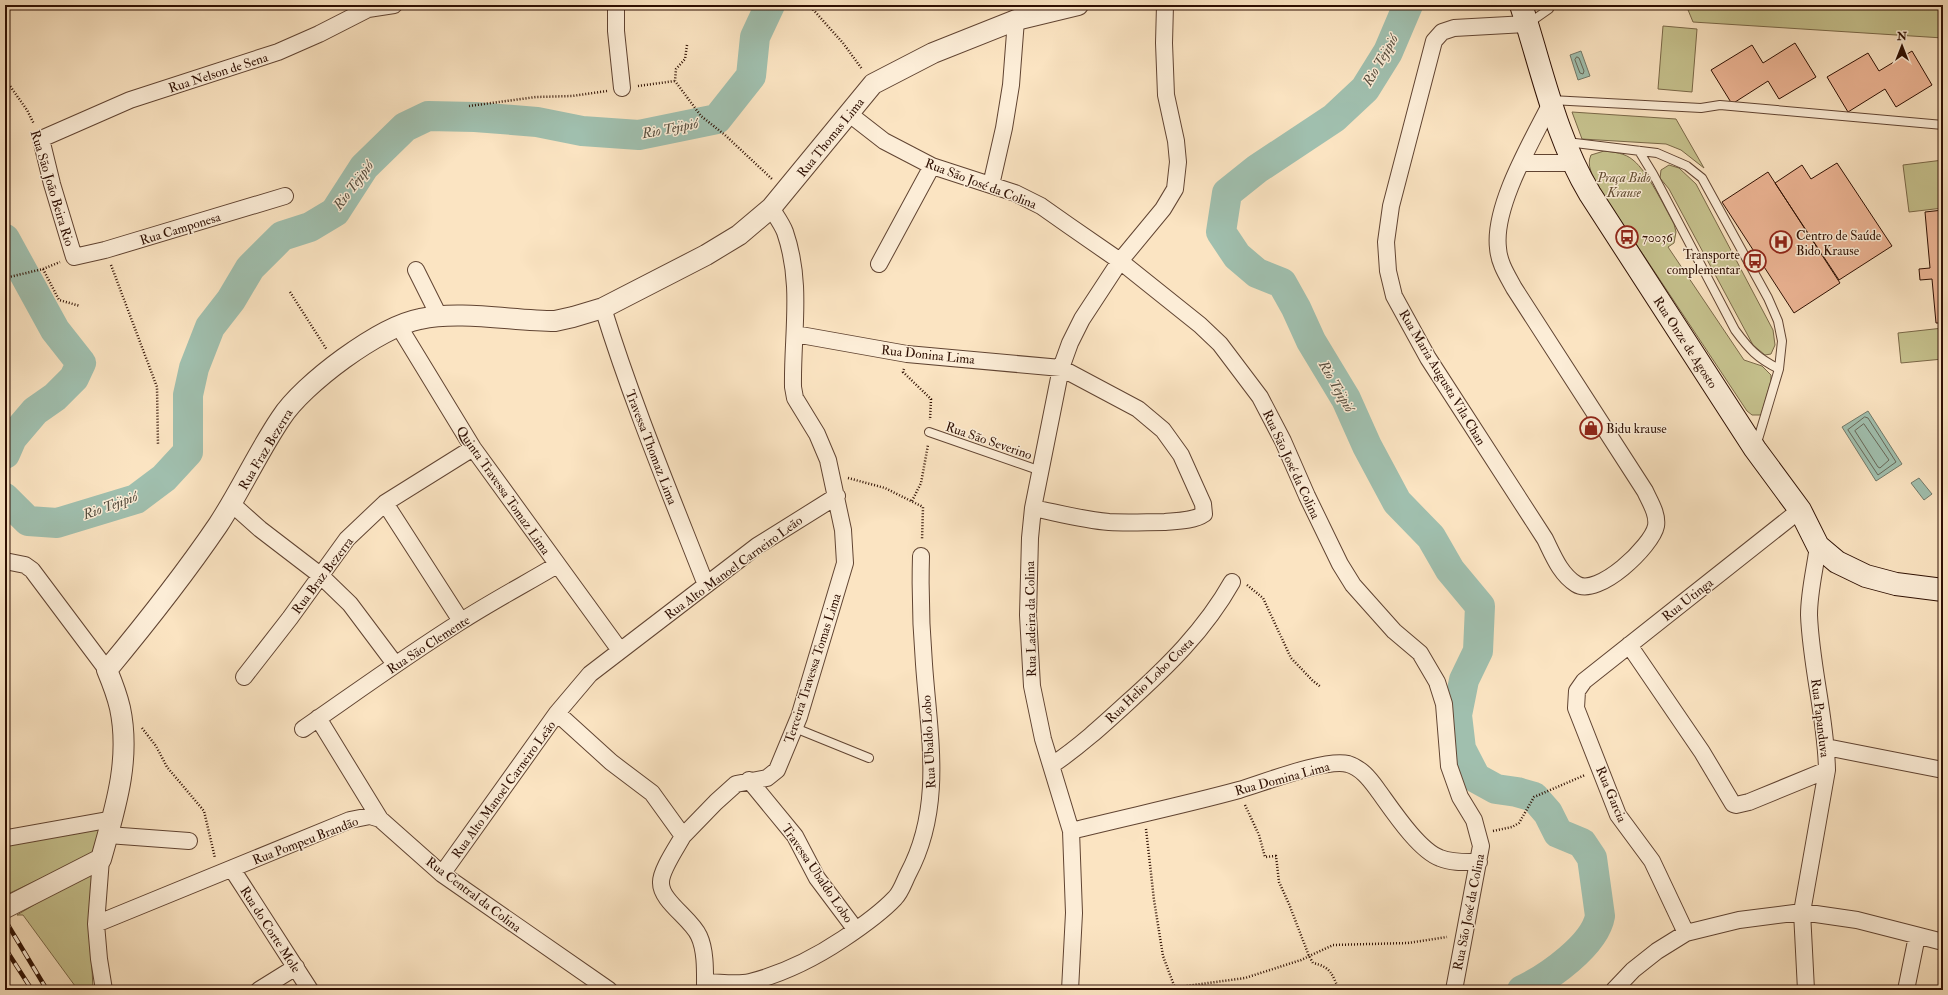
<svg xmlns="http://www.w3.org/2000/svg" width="1948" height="995" font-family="'IM FELL Double Pica',serif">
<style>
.green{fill:#c6c28e;stroke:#7a6848}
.water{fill:#a0bfae;stroke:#727969}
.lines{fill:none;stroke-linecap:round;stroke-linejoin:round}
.shore{stroke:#676758;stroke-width:1}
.river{stroke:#a0bfae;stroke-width:30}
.building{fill:#eeb696;stroke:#2e0f02}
.service-casing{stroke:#614432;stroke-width:10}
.minor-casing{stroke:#614432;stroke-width:18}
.tertiary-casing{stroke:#614432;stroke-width:22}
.secondary-casing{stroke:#2e0f02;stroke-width:24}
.path{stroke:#2e0f02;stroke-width:2.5;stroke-dasharray:1 2;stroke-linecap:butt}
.service{stroke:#fcedd7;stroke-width:8}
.minor{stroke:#fcedd7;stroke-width:16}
.tertiary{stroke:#fcedd7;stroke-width:20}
.secondary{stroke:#fcedd7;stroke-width:22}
.rail-casing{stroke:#2e0f02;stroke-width:4.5}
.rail{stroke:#fcedd7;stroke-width:3;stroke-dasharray:9;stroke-linecap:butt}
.labels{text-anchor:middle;stroke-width:3;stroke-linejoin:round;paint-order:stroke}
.street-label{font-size:13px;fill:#2e0f02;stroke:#fcedd7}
.park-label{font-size:13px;font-style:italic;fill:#634e33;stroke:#fcedd7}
.poi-label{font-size:13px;fill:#2e0f02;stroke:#fcedd7;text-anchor:start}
.water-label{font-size:14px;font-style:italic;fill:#564d3e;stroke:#fcedd7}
</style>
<rect width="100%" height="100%" fill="#fbe4c2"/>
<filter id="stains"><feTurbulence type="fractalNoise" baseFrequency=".005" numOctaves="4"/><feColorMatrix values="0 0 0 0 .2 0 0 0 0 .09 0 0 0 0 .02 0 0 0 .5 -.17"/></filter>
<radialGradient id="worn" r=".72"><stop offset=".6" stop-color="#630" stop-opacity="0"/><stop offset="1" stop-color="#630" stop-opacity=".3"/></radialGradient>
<path class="green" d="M1686 5H1943V38L1693 22Z
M1663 26 1697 29 1692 92 1658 89Z
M1572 112 1676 119 1704 168 1681 150 1666 144 1582 139Z
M1604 151C1614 152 1625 153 1633 160 1648 172 1664 206 1674 224L1676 232 1674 243 1668 247 1744 360 1762 366 1771 375V381L1761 415H1752L1747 411 1597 185C1593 175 1586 166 1591 155Z
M1943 160V208L1909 212 1903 165Z
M1669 165 1679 168 1696 184 1773 330 1775 345 1771 354 1765 355 1753 345 1669 189 1660 178 1661 170Z
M1943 328V359L1901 363 1898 333Z
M106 823 94 853 10 893 5 880V841Z
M89 872H92L91 947 93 990H78L23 915H17Z"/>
<path class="water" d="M1581 51 1590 76 1578 80 1570 55Z
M1868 411 1902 464 1876 481 1842 427Z
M1919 478 1932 494 1924 500 1911 483Z"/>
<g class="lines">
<path class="shore" d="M1577 57 1579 58 1584 71 1583 74 1580 73 1575 60Z
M1865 417 1868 418 1896 462 1878 475 1848 430Z
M1864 424 1889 460 1880 468 1878 467 1855 431Z"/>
<path class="river" d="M1408 5 1388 52 1365 89 1334 118 1257 169 1227 193 1221 232 1237 256 1257 273 1282 283 1296 308 1311 341 1346 399 1367 446 1397 502 1431 537 1450 570 1480 606 1478 651 1464 680 1457 715 1461 749 1476 778 1496 789 1517 792 1534 797 1548 813 1558 833 1582 843 1592 858 1600 916C1595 945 1548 978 1522 990
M5 239 55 330 81 363 74 378 55 397 35 411 12 438 5 454
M5 498 28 521 57 523 136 499 164 478 188 452V395L194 368 210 327 231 300 250 268 282 236 310 227 335 212 364 167 405 127 428 116 475 117 537 122 582 131 639 135 717 119 751 76 755 37 770 5"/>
</g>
<path class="building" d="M1795 43 1816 77 1779 99 1768 81 1732 104 1711 70 1752 45 1763 63Z
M1912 51 1932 85 1896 107 1885 89 1848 112 1827 77 1868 53 1879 71Z
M1837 163 1892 246 1839 280 1775 183 1802 165 1811 179Z
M1768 172 1840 283 1794 313 1722 202Z
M1943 210V323H1936L1932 279 1920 280 1919 269 1930 268 1925 212Z"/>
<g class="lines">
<g class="service-casing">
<path id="service" d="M1529 23 1549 9 1551 5
M1551 100 1701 108 1720 105 1943 125
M1567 142 1657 153 1687 166 1702 178 1768 298 1778 321 1782 341 1779 369 1756 446
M1639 151 1653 174 1735 330C1749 349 1757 358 1779 369
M929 432 1041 471
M795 728 869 758"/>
</g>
<g class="minor-casing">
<path id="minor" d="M616 5V31L622 88
M1528 24 1454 28 1442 32 1434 41 1391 206 1386 242 1388 271 1394 296 1428 358 1545 539C1553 555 1560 574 1576 584 1598 598 1652 546 1656 526 1658 514 1650 502 1645 491L1514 288C1507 275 1499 263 1498 248 1493 206 1532 141 1551 103
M848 113 884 141 932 166 1015 193 1041 206 1068 225 1120 261 1200 325 1220 344 1260 397 1283 441 1307 496 1340 564 1353 585 1394 631 1420 653 1437 682 1444 704 1449 766 1460 797 1474 820 1481 846 1454 990
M1521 163H1573
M991 185 1004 128 1011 85 1016 20
M285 196 105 250 74 257 52 184 41 139 130 100 278 52 319 34 368 9 394 5
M879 264 932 166
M416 270 439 316
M603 308C632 402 670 493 706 585
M398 325 473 448 619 649
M795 334 907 354 1061 368 1138 409 1163 430 1181 455 1203 504 1204 514C1194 521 1176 521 1165 522 1147 522 1128 523 1109 522 1084 520 1058 513 1033 508
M385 503 461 621
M232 504 260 529 320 575 350 604 395 664
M5 561 25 565 32 570 107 670
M1629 645 1702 752 1733 804 1736 805 1749 802 1827 770
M244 677 290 618 347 539 385 503 473 448
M557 713 611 762 652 793 683 836C677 847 661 870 661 882 660 901 691 918 699 936 706 951 705 973 705 990
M318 718 380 819 442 874 609 990
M303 729C355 693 406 656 460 622 491 602 525 584 557 565
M1826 747 1943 770
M1052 765C1079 747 1103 725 1127 703 1167 667 1205 630 1232 582
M749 780 795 836 817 878 856 930
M1071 831C1127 817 1184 805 1239 790 1263 783 1326 758 1348 764 1361 768 1369 778 1377 789 1391 808 1418 850 1440 858 1452 863 1466 862 1479 862
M108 835 189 841
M683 836 716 802 736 784 767 778 777 770 799 717 845 563 843 530 828 460 817 434 795 398 793 387C792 334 803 284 785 232 782 224 776 216 771 208
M7 838 113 819
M101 859 96 924 99 959 104 990
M232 869 310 990
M442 874 557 713 590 674 757 546 837 496
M96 924 350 820 370 816 380 819
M1686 933 1652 861 1618 815 1576 708 1577 691 1584 681 1800 510
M705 982C719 982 737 985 750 982 782 974 816 957 843 939 861 927 880 914 895 898 901 892 904 882 908 874 944 807 929 736 924 664 921 628 920 592 921 556
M259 990 296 967
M1070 990 1074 913 1071 831 1043 739 1032 686 1028 615 1030 538 1033 508 1061 368 1070 343 1082 319 1120 261 1163 209 1175 189 1178 162 1176 141 1166 95 1164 43 1165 5
M1614 990 1633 970 1657 951 1686 933 1739 920 1802 912 1857 920 1943 942
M1806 990 1802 912 1827 770C1826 718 1811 667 1809 615 1809 592 1815 569 1818 546
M1906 990 1917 936"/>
</g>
<g class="tertiary-casing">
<path id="tertiary" d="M5 908 101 859C115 809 131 760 120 708 117 695 112 682 107 670 146 623 184 575 218 525 241 490 258 452 281 418 303 384 379 327 420 319 459 310 514 321 555 321L573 317 603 308 706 255 739 235 771 208 873 84 933 53 1016 20 1078 5"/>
</g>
<g class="secondary-casing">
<path id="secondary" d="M1521 5C1542 69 1555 136 1590 194L1755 449 1800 510 1818 546 1837 562 1866 576 1896 584 1943 590"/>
</g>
<path class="path" d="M809 5 843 43 862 69
M687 45 685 59 676 69 675 81 701 116 725 135 772 179
M5 79 27 110 34 124
M638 86 675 81
M469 106 536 97 572 96 607 91
M111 265 157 387 158 445
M43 269 59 300 80 306
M5 278 43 269 60 262
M290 292 327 350
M904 369 903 372 931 399 930 420
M848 478 885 488 923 507 922 540
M912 501 921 483 928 445
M1247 585 1263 598 1291 658 1313 681 1321 687
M5 693 7 716
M142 728 156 746 167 767 204 811 215 858
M1245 805 1259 835 1265 857 1276 856 1279 882 1289 904 1309 956 1313 963C1331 967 1332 974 1339 990
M1146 829 1154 900 1163 956 1175 988
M1493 831 1512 827 1519 823 1534 797 1585 775
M1157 990 1245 978 1301 960 1333 945 1408 943 1447 937"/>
<use href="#service" class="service"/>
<use href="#minor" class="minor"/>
<use href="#tertiary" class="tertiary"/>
<use href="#secondary" class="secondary"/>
<g class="rail-casing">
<path id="rail" d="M5 920 47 990
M5 948 32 990"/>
</g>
<use href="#rail" class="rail"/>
</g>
<defs>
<g id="bus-ring" transform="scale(1.15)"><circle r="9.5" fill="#fcedd7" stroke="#8f2418" stroke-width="1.5"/><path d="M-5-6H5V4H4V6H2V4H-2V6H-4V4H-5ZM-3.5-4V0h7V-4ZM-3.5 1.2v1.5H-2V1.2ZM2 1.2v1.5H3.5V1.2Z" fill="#8f2418"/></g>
<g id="hospital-ring" transform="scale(1.15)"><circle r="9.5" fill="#fcedd7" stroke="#8f2418" stroke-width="1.5"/><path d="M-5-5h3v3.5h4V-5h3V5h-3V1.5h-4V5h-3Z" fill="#8f2418"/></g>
<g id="shop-ring" transform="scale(1.15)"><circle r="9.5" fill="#fcedd7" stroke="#8f2418" stroke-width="1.5"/><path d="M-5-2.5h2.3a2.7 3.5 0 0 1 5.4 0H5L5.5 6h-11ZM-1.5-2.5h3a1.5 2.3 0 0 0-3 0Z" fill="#8f2418"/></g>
</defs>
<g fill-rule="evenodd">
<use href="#bus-ring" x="1627" y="237"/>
<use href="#hospital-ring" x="1781" y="242"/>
<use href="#bus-ring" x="1755" y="261"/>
<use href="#shop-ring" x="1591" y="428"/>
</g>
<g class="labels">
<g class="street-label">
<text transform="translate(218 72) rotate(-18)" y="5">Rua Nelson de Sena</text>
<text transform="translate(830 137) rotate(-51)" y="5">Rua Thomas Lima</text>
<text transform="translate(981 183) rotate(21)" y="5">Rua São José da Colina</text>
<text transform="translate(53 188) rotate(73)" y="5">Rua São João Beira Rio</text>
<text transform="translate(180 228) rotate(-17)" y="5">Rua Camponesa</text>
<text transform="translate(1686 342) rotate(57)" y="5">Rua Onze de Agosto</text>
<text transform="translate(928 354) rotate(6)" y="5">Rua Donina Lima</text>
<text transform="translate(1443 377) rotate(59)" y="5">Rua Maria Augusta Vila Chan</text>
<text transform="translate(989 440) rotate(19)" y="5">Rua São Severino</text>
<text transform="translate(652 447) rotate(69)" y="5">Travessa Thomaz Lima</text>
<text transform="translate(265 449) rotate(-59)" y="5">Rua Fraz Bezerra</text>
<text transform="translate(1292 464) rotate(65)" y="5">Rua São José da Colina</text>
<text transform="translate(504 490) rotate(55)" y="5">Quinta Travessa Tomaz Lima</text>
<text transform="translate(733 567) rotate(-36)" y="5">Rua Alto Manoel Carneiro Leão</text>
<text transform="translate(322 575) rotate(-53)" y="5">Rua Braz Bezerra</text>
<text transform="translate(1687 599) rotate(-38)" y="5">Rua Utinga</text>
<text transform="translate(1030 619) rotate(-91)" y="5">Rua Ladeira da Colina</text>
<text transform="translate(428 644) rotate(-33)" y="5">Rua São Clemente</text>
<text transform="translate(812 668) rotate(-72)" y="5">Terceira Travessa Tomas Lima</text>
<text transform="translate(1149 680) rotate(-44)" y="5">Rua Helio Lobo Costa</text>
<text transform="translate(1821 718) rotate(83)" y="5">Rua Papanduva</text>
<text transform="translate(928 742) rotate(-93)" y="5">Rua Ubaldo Lobo</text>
<text transform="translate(1282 778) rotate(-15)" y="5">Rua Domina Lima</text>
<text transform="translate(503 789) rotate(-54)" y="5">Rua Alto Manoel Carneiro Leão</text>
<text transform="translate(1612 794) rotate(67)" y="5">Rua Garcia</text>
<text transform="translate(305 840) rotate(-21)" y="5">Rua Pompeu Brandão</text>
<text transform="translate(818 873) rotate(56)" y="5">Travessa Ubaldo Lobo</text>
<text transform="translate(474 894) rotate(37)" y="5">Rua Central da Colina</text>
<text transform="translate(1468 912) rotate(-79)" y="5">Rua São José da Colina</text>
<text transform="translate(271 929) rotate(57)" y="5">Rua do Corte Mole</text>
</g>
<g class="park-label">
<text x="1624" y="182">Praça Bido<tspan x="1624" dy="15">Krause</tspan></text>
</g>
<g class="poi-label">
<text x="1796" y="240">Centro de Saúde<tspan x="1796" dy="15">Bido Krause</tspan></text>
<text x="1642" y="242">70036</text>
<text x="1740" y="259" text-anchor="end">Transporte<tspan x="1740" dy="15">complementar</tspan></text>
<text x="1606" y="433">Bidu krause</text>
</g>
<g class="water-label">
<text transform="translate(1380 60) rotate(-60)" y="5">Rio Tejipió</text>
<text transform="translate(670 128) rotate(-11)" y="5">Rio Tejipió</text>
<text transform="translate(353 185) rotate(-53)" y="5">Rio Tejipió</text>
<text transform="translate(1337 386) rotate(60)" y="5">Rio Tejipió</text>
<text transform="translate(110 505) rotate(-20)" y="5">Rio Tejipió</text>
</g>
</g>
<rect width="1948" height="995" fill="none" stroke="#fbe4c2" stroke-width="20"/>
<rect x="6" y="6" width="1936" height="983" fill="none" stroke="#2e0f02" stroke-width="2"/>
<rect x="10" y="10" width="1928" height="975" fill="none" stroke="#2e0f02"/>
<g transform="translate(1902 46)" stroke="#fcedd7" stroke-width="3" paint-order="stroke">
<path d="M0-3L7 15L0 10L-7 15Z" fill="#2e0f02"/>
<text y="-6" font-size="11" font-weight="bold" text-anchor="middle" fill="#2e0f02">N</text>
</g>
<rect width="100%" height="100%" filter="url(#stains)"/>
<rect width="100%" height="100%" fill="url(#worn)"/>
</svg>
